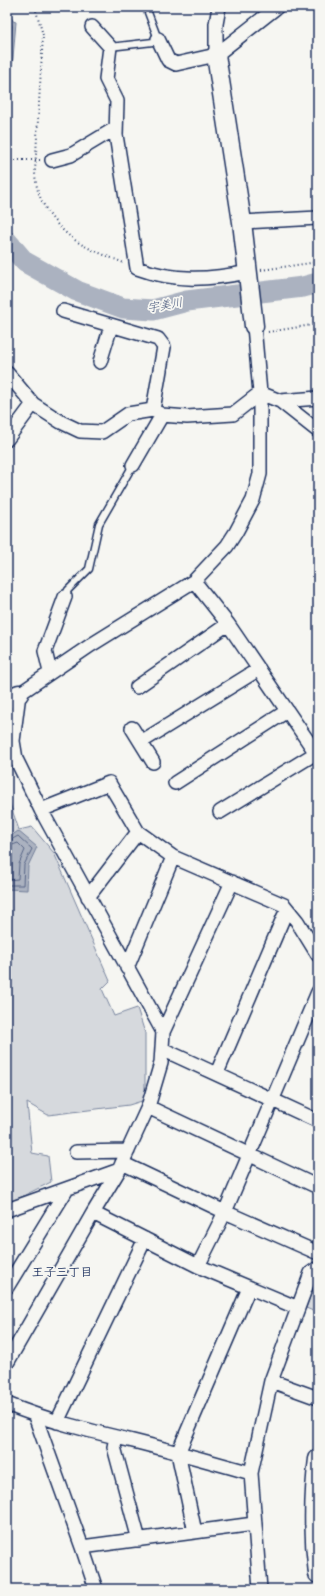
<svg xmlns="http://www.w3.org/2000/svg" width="325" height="1596" font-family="Mali,'Klee One',sans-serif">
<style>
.green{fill:#d6d9dd;stroke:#78849e}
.water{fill:#abb2c0;stroke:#717e99}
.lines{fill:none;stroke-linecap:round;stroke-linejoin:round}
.shore{stroke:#556385;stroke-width:1}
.river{stroke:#abb2c0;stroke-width:21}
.lane-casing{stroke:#1b2f5e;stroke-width:9}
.street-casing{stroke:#1b2f5e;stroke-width:16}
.secondary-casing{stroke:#1b2f5e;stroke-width:21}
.path{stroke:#1b2f5e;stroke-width:2;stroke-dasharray:1 3;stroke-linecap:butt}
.lane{stroke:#f6f6f2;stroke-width:6}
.street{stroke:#f6f6f2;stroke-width:13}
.secondary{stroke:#f6f6f2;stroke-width:18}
.labels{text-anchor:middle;stroke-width:3.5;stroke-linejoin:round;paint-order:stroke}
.water-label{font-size:12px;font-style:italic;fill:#46567b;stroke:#f6f6f2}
.neighbourhood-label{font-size:12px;font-weight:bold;fill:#1b2f5e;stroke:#f6f6f2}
</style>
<rect width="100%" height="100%" fill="#f6f6f2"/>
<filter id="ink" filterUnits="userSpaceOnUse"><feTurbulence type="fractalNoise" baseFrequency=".025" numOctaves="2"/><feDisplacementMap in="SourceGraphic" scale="8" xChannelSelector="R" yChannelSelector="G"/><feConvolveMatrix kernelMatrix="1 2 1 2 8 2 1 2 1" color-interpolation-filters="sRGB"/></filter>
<g filter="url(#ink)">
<path class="green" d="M7 795 19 830 32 827 54 853 110 981 102 989 114 1016 137 1008 145 1033V1100L129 1105 48 1115 27 1103 32 1153 48 1156 51 1182 7 1204Z
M318 1277V1313L306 1308 316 1280Z"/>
<path class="water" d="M7 8 13 21 16 22 13 58 7 97Z
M18 831 37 847 28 866 27 890 7 889V839Z"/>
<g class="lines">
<path class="shore" d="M7 16 12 26 7 75
M7 842 18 836 32 849 24 865 23 885H7
M7 847 18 843 25 850 19 864 18 879 7 880"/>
<path class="river" d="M7 241 25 262 77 291 123 308 153 310 187 301 303 287 318 283"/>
<g class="lane-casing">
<path id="lane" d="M110 47 153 42 158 39 146 7
M65 597 68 590 89 569 99 524 133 465"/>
</g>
<g class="street-casing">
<path id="street" d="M92 27 110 47 106 79 117 101 116 135 137 268C175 282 209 280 248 272
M158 39 168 60 176 64 216 55 277 7
M216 55V24L219 7
M52 160 71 155 116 128
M242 222 318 218
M63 311 158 339 164 347 153 410
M100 362 111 326
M7 373 33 404 61 422 80 431 102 432 128 414 153 410 162 415 187 417 233 414 260 393 280 401 318 431
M280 401 318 398
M7 439 33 404
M133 465 162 415
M194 581 228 624 318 756
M50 672 45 651 65 597
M137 687 228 624
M132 728 153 762
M141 742 259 669
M175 783 287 711
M41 810 109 783 138 832 173 857 284 905 297 921 318 955
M220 812 316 753
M88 897 138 832
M127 968 173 857
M163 1032 41 810 16 759 13 741 19 694 91 645 194 581 227 546 236 532 253 500 260 474V393L254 326
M162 1049 318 1121
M217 1073 284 916 290 912
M148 1107 318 1187
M76 1152 128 1151
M122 1163 225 1212 318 1253
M7 1210 119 1170
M93 1213 198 1266 298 1308
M198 1266 225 1212 318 992
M7 1287 67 1189
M7 1363 93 1213 119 1170 148 1107 161 1063 163 1032 232 882
M271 1381 318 1398
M7 1404C48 1421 90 1431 133 1441 173 1451 212 1462 251 1473
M35 1416 82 1547 96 1589
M57 1422 145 1239
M116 1437 114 1447 139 1540
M195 1532 178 1453 249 1288
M82 1547 254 1524
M260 1589 251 1473 271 1381 311 1273 318 1268"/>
</g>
<g class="secondary-casing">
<path id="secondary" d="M216 55 242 222 254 326
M7 699 19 694
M318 1459C313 1497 313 1536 318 1574"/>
</g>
<path class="path" d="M35 7 43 35 35 171C35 201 56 229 81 244 95 252 110 257 124 263
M7 160H40
M261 270 318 262
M268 332 318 324"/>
<use href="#lane" class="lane"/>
<use href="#street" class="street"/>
<use href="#secondary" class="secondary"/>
</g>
</g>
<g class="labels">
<g class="water-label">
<text transform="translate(165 305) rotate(-10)" y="4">宇美川</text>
</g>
<g class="neighbourhood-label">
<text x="62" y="1276">王子三丁目</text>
</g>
</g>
<rect width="325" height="1596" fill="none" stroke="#f6f6f2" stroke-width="24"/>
<rect x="12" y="12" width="301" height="1572" fill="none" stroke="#1b2f5e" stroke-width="1.5" filter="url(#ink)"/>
</svg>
